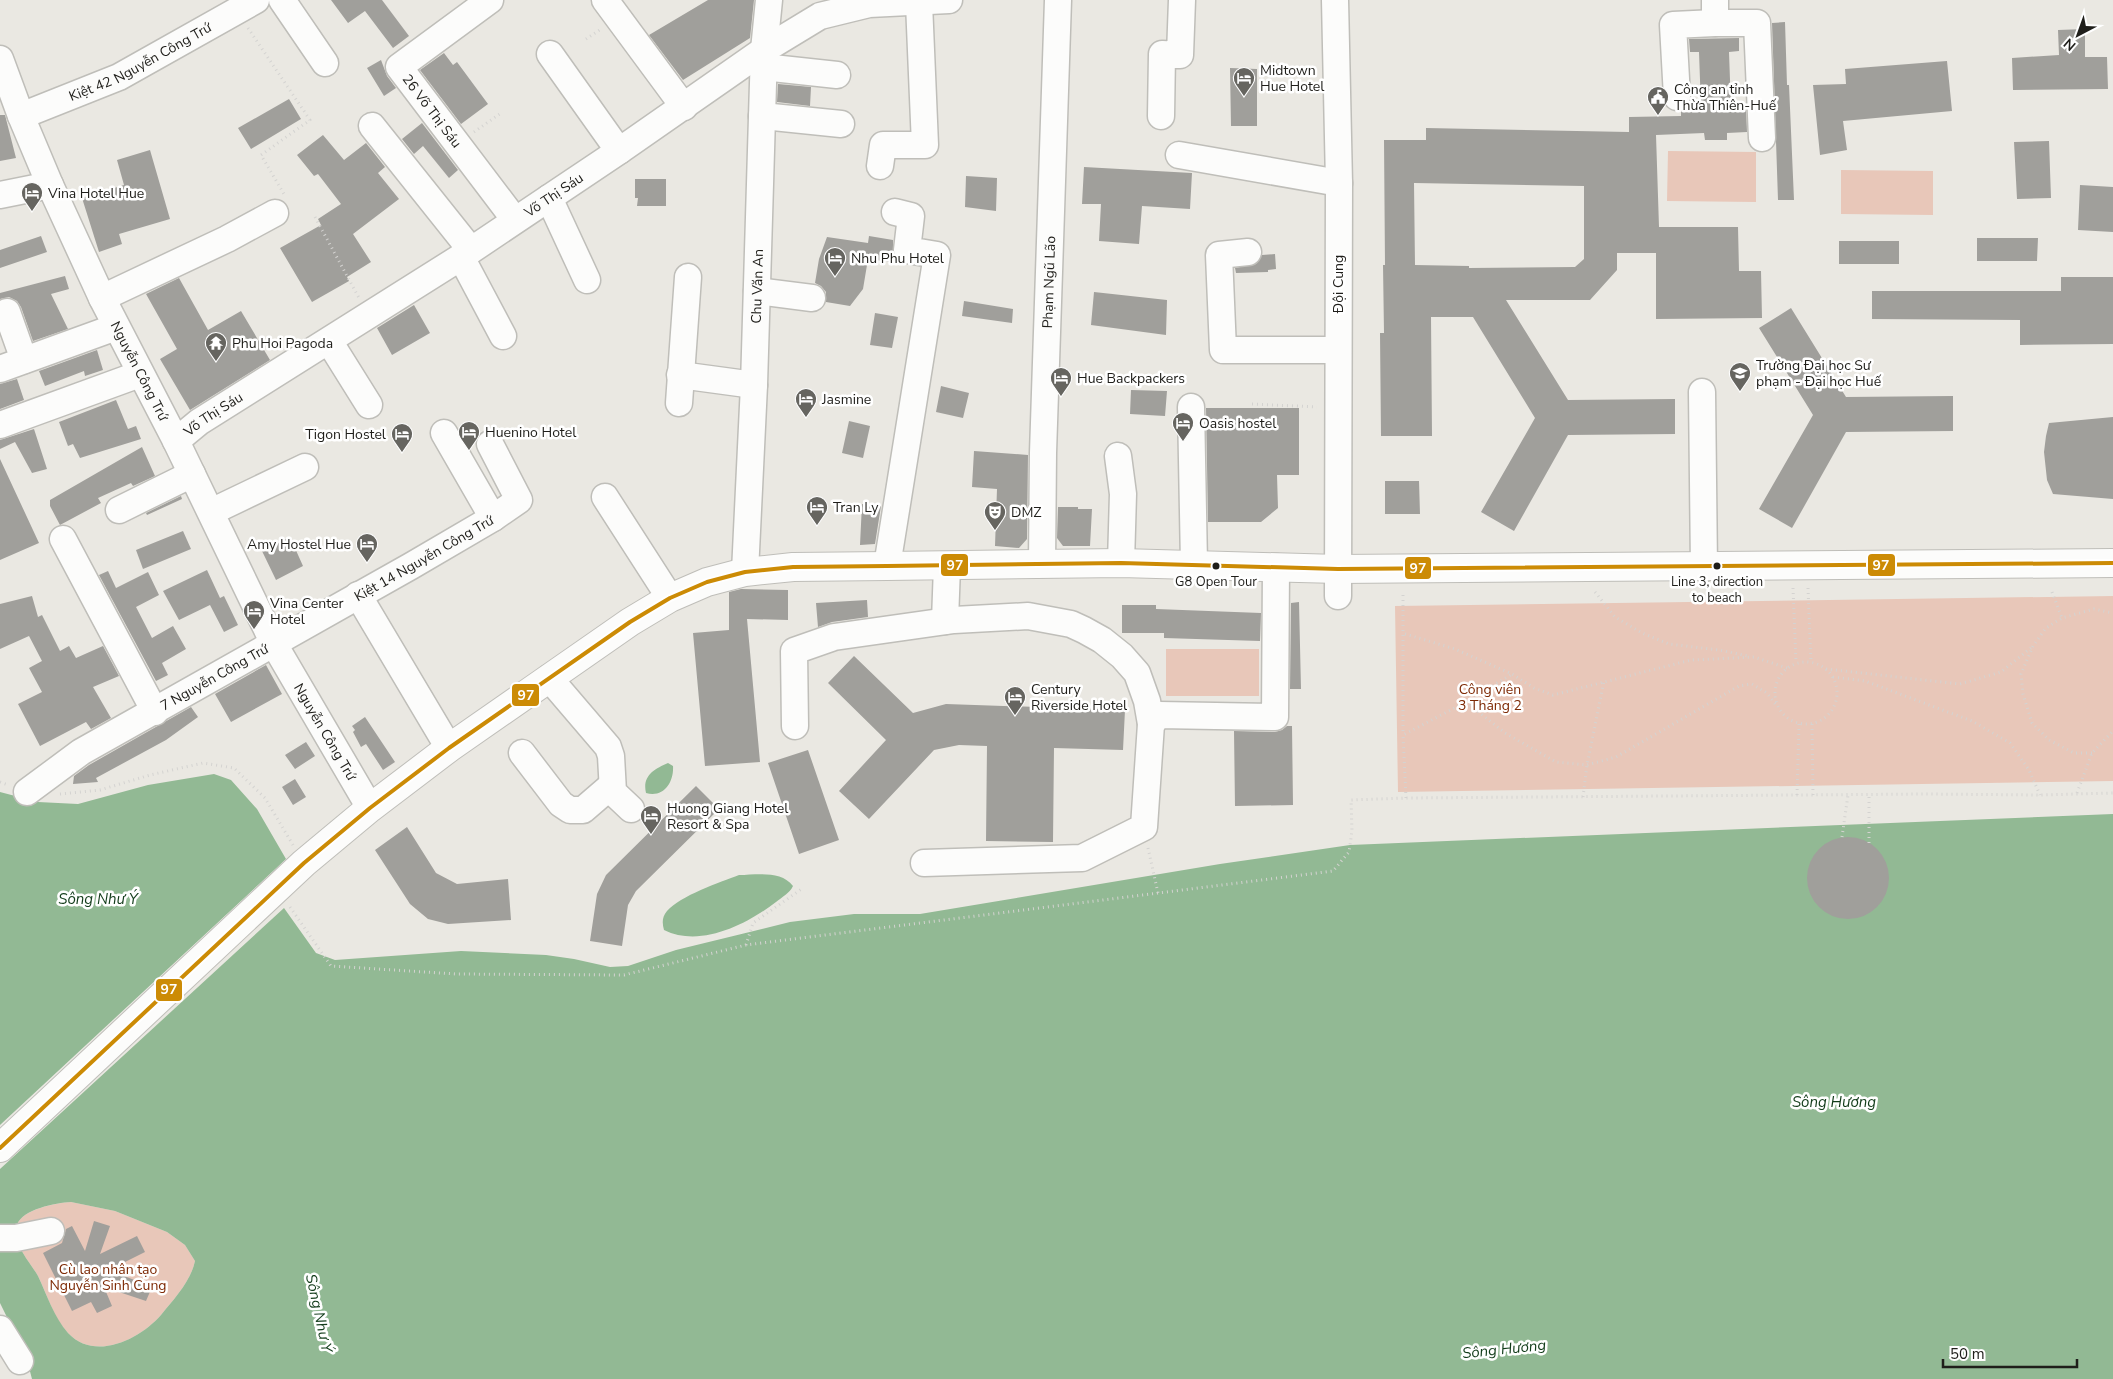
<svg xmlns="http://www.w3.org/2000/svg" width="2113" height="1379" font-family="'Nunito Sans',sans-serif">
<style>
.green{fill:#e8c7b9}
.water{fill:#92b994;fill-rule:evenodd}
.building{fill:#a09f9b;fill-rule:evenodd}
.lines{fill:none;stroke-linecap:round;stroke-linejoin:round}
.minor-casing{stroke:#bfbeb9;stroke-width:29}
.major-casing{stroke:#bfbeb9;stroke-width:30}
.path{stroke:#d4d3d1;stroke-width:3;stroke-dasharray:1 4;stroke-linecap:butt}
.minor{stroke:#fcfcfb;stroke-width:26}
.major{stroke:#fcfcfb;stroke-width:28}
.bus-1-casing{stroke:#fff;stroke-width:8}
.bus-1{stroke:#cc8b05;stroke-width:4}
.bus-dot{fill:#1f1e1a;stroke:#fff;stroke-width:2}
.labels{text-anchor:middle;stroke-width:5;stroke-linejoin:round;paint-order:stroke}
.bus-label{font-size:13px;fill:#1f1e1a;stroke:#fff}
.street-label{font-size:14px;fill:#1f1e1a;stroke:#fff}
.poi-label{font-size:14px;fill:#1f1e1a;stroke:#fff;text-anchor:start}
.park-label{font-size:14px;fill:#7e2a05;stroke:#fff}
.water-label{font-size:15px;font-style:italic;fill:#123c1a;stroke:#fff}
.line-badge{stroke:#fff;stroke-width:2}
.badge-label{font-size:14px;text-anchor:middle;font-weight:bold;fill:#fff}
</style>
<rect width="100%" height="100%" fill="#eae8e2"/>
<path class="green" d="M1668 151 1756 152V202L1667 201Z
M1841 170 1933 171V215L1841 214Z
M2113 596V781L1398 792 1395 606Z
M1166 649H1259V696H1166Z
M71 1202 115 1211 167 1232 185 1245 195 1261C191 1281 174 1299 161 1315 140 1339 95 1362 68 1333 53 1317 47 1294 38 1276 30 1262 11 1242 17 1225 22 1209 57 1203 71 1202Z"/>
<path class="water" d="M668 763 673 766C674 782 664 798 646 793 642 776 654 769 668 763Z
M214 774 231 780 257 809 286 859 0 1125V792L38 802 78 804 148 785Z
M2113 814V1379H32L26 1356 0 1303V1169L284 908 316 953 335 960 461 951 546 955 574 959 610 967 628 966 676 950 790 922 854 914H920L1220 864 1350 845ZM71 1202 115 1211 167 1232 185 1245 195 1261C191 1281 174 1299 161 1315 140 1339 95 1362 68 1333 54 1317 47 1295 38 1276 30 1262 11 1242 17 1225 22 1209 56 1203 71 1202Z
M739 875C756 875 781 870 793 886 790 893 782 897 776 902 746 925 700 948 664 930 662 923 662 917 667 911 680 896 720 882 739 875Z"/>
<path class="building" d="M331 0H382L409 36 393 48 365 11 348 23Z
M708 0H754L750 38 683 80 649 35Z
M1785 22 1787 85H1789L1794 200H1778L1772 23Z
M2085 29V57H2107L2108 89 2013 90 2012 58 2059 55 2058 30Z
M1739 38V51L1729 52 1731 108H1746L1747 132 1727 133V140H1705L1704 133 1656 135 1659 227H1738L1739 271H1761L1762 318 1656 319V253H1617V270L1590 300H1506L1568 400 1675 399V434L1568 435 1514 531 1481 512 1535 418 1473 317H1431L1432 436H1381L1380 333H1384L1383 265H1385L1384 140H1426V128L1629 132V117L1681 116V111L1686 109 1701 108 1699 52H1690L1689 39ZM1414 183 1584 186V259L1575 267 1469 268V266L1415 265Z
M444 53 453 65 457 62 488 104 461 124 420 70Z
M381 60 387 76 396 88 384 96 367 68Z
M1947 61 1952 111 1843 121 1847 150 1820 155 1813 85 1846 84 1845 69Z
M1230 68 1257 69V126H1231Z
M778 84 811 87 810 106 777 102Z
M289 99 301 119 251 149 238 128Z
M0 115H5L16 158 0 161Z
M422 123 458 170 449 178 423 146 414 154 402 139Z
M323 135 344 160 366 143 385 167 378 173 399 199 353 234 371 262 347 277 349 281 312 302 280 248 321 225 318 219 341 204 318 174 314 176 297 155Z
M2049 141 2051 198 2017 199 2014 142Z
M150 150 170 219 119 234 122 244 99 252 82 198 124 185 117 160Z
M1084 167 1192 173 1190 209 1142 206 1139 244 1099 241 1101 204H1082Z
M966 176 997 178 996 211 965 207Z
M635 179H666V206H637L638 198H635Z
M2080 185 2113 187V232L2078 230Z
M41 236 47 252 0 268V250Z
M869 236 893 240V255L898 263 868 259 863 289 850 306 826 302V292L821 286 815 283 819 259 827 237 868 243Z
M1977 238H2038L2037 261H1977Z
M1839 241H1899V264H1839Z
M1275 254 1276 269 1268 270V272L1236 273 1235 268 1256 264 1262 255Z
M65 276 69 289 51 294 68 329 33 341 21 307 17 301 9 297 0 299V293Z
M2061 277H2113V344L2020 345V320L1872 319V291H2061Z
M179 278 208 330 241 311 270 360 190 410 160 359 177 349 146 294Z
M1094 292 1167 300 1166 335 1091 325Z
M964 301 1013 309 1012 323 962 316Z
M414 305 430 333 392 355 377 328Z
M1791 308 1846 397 1953 396V431L1846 432 1792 528 1759 509 1813 415 1759 328Z
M875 313 898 317 892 348 870 345Z
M97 350 103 370 85 376 84 371 45 386 39 371Z
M17 379 24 400 0 409V384Z
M941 386 969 393 963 418 936 412Z
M1131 390 1167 391 1165 416 1130 414Z
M116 400 128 429 136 426 141 439 80 458 73 444 68 446 59 422Z
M1206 408H1299V475H1277L1278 508 1261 522H1208Z
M2113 417V499L2053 494 2047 480 2044 452 2046 436 2049 423Z
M849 421 870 426 863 458 842 453Z
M34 429 47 469 32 473 15 442 0 449V440Z
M142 447 155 476 133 486 131 483 98 498 101 503 60 525 50 506V500Z
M974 451 1028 455 1027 539 1019 548 995 546 997 489 972 487Z
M0 459 39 543 0 560Z
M1385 481H1419L1420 514H1385Z
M181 496 182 499 147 515 146 513Z
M862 504 881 506 875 544 860 545Z
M1058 507H1078V509H1092L1090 546H1063L1057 538Z
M183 531 191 549 143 569 136 550Z
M290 537 303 566 276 580 262 551Z
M207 570 220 598 224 596 238 625 224 632 210 605 179 620 163 591Z
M108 571 116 588 148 572 159 595 136 607 152 638 173 626 186 649 162 663 168 675 156 681 99 575Z
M741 589 788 590V620L747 619 760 762 705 766 693 633 729 630V592Z
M32 596 38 617 42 615 60 651 69 646 76 658 103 646 119 676 93 687 111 718 91 729 86 722 40 746 18 704 42 692 29 668 42 661 29 636 0 649V604Z
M867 600 868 617 832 622 818 627 816 603Z
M1299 602 1301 689H1290L1291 603Z
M1122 605H1156V609L1261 613 1260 641 1164 638V633H1122Z
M854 656 913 713 946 704 1125 710 1123 750 1054 748 1053 842 986 841 987 746 959 745 934 750 869 819 839 791 886 740 828 683Z
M266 665 282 694 231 722 215 694Z
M191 707 198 717 166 740 96 778 98 782 73 784 74 776 89 765Z
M365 717 395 762 383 770 366 744 361 747 353 732 355 730 352 726Z
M1287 726H1292L1293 805 1235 806 1234 731 1275 732 1282 730Z
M306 742 315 756 295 769 285 755Z
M808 750 839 840 799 854 768 763Z
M295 779 306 797 293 805 282 787Z
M696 786 719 809 636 891 628 905 622 946 590 941 597 894 606 875Z
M407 827 436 873 457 884 508 879 511 920 448 924 428 919 410 904 375 850Z
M1807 878a41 41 0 1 1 82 0a41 41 0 1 1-82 0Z
M94 1221 110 1226 100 1254 137 1236 145 1252 109 1270 152 1287 146 1301 104 1287 112 1306 97 1313 91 1302 72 1311 43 1253 62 1243 66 1229 72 1226 85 1251Z"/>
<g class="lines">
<g class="minor-casing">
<g id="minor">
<path d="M282 0 325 63"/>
<path id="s1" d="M490 0 399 67 515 220"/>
<path d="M605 0 684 107"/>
<path d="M1335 0 1339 183 1338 596"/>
<path d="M1715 0V23H1757L1762 138"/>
<path d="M550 54 619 151"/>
<path id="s2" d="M0 59 21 116 50 185 102 298 176 441 274 644 370 808"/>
<path d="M763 67 837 75"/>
<path d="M1677 97 1673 25 1715 23"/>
<path id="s3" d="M21 116 119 77 256 0"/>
<path d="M762 116 841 124"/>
<path d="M1161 116 1162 54 1180 55 1182 0"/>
<path d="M372 126 471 250"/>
<path d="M1179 155 1339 183"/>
<path d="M880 166 883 145H925L919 3"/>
<path d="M0 195 50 185"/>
<path d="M549 198 587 280"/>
<path d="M1248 252 1219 255 1223 350H1338"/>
<path d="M461 257 503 336"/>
<path d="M757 291 812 298"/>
<path d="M102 298 227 239 275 213"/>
<path d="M7 312 24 360"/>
<path d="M329 341 369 405"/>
<path d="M0 369 116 327"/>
<path d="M680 375 754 385"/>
<path d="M1702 392 1704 568"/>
<path d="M679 403 688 277"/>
<path d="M1191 407 1194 564"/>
<path d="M0 425 140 374"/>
<path d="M444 433 493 518"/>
<path id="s4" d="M176 441 199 422 461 257 619 151 764 50 820 16 869 4 949 0"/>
<path d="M1118 456 1123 494 1121 563"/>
<path d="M605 497 670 598"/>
<path d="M119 510 192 474"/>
<path d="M211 512 305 467"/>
<path d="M63 539 155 712"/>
<path id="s5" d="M1042 564 1043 453 1058 0"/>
<path d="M887 566 937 255 907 250 911 216 895 212"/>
<path id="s6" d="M745 572 754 385 764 50 769 0"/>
<path d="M358 595 449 748"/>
<path d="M945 621 947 566"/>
<path d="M549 678 608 747 611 756 613 792 631 809"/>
<path d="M1151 724 1159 715 1275 717 1276 567"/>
<path d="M795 726 794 651 834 637 954 620 1028 616 1071 624 1084 630 1102 640 1122 656 1137 673 1147 701 1151 724 1144 827 1082 858 924 863"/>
<path d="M522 753 561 804 570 810H583L612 785"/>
<path id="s7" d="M27 792 81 752 411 566 493 518 519 500 490 444"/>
<path d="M0 1238H16L51 1231"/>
<path d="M0 1329 20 1361"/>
</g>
</g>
<g class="major-casing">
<path id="major" d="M0 1148 304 863 370 808 449 748 630 622 670 598 707 582 745 572 793 567 887 566 1121 563 1338 569 2113 563"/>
</g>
<path class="path" d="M248 28 310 120 261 155 284 194
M586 39 601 29
M474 132 501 113
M315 217 359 298
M1252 404 1317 407
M1793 588 1796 663
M1808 588 1811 663
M1595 592 1615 617 1642 633 1669 644 1719 650 1748 656
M2052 592 2062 618
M1403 595V735
M1405 634 1455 649 1512 674 1534 688 1553 695 1691 660 1754 657 1787 668
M1775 693a31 31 0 1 1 62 0a31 31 0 1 1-62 0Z
M1826 669 1960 684 2001 672 2032 647
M1833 677 1865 681 1972 721 2010 743 2029 770 2040 795
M1466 702 1505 733 1556 762 1587 765 1616 757 1739 686 1752 684 1767 693 1776 705
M1812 724 1813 795
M2092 753H2074L2049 740 2032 723 2023 694 2021 674 2033 646 2046 628 2062 618 2094 609 2113 613
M0 782 8 785
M2077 793 2092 753 2113 731
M60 794 100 790 150 775 203 763 234 768 265 798 293 845
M1797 795 1799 724
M1583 797 1587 765 1604 681
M1406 798 1403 735 1466 702 1512 674
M1842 837 1848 795
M1869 843V795
M1148 848 1158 893
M290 907 331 966 456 974 624 975 746 945 1333 871 1349 852 1352 831 1351 800 1406 798 1927 794 2040 795 2113 793
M746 945 753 923 803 888"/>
<use href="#minor" class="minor"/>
<use href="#major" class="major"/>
<g class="bus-1-casing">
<path id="bus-1" d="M0 1148 304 863 370 808 449 748 630 622 670 598 707 582 745 572 793 567 887 566 1121 563 1338 569 2113 563"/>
</g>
<use href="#bus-1" class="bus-1"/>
</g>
<defs>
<g id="hotel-pin" transform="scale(1.125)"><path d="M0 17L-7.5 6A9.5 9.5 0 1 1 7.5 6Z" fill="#666560" stroke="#fff"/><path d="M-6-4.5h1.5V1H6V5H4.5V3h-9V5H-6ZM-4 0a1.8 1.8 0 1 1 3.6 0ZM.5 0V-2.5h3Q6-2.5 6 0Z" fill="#fff"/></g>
<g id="civic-pin" transform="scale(1.125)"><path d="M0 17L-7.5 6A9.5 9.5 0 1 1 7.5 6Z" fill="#666560" stroke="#fff"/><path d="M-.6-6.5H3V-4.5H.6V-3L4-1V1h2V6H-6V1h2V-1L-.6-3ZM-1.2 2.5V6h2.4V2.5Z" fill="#fff"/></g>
<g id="temple-pin" transform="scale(1.125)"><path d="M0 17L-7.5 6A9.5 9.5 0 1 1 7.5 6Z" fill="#666560" stroke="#fff"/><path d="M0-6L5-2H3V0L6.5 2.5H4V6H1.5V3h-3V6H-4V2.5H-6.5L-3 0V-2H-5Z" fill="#fff"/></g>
<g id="university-pin" transform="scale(1.125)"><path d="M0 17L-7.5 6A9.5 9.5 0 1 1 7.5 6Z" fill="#666560" stroke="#fff"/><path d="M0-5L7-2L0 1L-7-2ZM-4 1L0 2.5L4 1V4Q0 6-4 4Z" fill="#fff"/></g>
<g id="theatre-pin" transform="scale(1.125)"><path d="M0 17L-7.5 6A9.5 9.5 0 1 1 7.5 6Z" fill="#666560" stroke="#fff"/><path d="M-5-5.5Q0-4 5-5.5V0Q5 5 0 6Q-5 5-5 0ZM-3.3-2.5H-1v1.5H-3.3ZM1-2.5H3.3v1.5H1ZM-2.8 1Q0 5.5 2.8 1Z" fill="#fff"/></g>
</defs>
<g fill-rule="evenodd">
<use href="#hotel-pin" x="1244" y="78"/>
<use href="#civic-pin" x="1658" y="97"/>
<use href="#hotel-pin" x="32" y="193"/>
<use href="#hotel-pin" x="835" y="258"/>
<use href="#temple-pin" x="216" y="343"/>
<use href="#university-pin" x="1740" y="373"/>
<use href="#hotel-pin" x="1061" y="378"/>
<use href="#hotel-pin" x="806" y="399"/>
<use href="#hotel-pin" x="1183" y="423"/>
<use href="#hotel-pin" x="469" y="432"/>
<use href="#hotel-pin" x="402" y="434"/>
<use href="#hotel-pin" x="817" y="507"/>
<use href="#theatre-pin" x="995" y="512"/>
<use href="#hotel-pin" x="367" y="544"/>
<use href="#hotel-pin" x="254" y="611"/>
<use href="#hotel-pin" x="1015" y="697"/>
<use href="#hotel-pin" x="651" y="816"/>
</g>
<g class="bus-dot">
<circle cx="1216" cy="566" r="4.5"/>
<circle cx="1717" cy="566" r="4.5"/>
</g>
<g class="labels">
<g class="bus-label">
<text x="1216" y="586">G8 Open Tour</text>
<text x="1717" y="586">Line 3, direction<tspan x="1717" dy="16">to beach</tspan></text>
</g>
<g class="street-label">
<text dy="5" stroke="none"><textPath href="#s3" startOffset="131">Kiệt 42 Nguyễn Công Trứ</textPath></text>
<text dy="5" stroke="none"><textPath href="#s1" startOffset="168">26 Võ Thị Sáu</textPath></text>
<text dy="5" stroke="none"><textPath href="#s4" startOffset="451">Võ Thị Sáu</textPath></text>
<text dy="5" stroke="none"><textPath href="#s5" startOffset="282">Phạm Ngũ Lão</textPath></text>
<text transform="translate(1338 284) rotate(-90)" y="5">Đội Cung</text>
<text dy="5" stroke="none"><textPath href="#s6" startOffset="286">Chu Văn An</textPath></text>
<text dy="5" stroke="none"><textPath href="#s2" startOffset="342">Nguyễn Công Trứ</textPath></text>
<text dy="5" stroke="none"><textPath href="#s4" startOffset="46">Võ Thị Sáu</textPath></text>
<text dy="5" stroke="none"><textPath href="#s7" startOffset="461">Kiệt 14 Nguyễn Công Trứ</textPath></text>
<text dy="5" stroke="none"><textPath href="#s7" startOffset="220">7 Nguyễn Công Trứ</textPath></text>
<text dy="5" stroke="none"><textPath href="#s2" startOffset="748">Nguyễn Công Trứ</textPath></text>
</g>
<g class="poi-label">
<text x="1260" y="75">Midtown<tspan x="1260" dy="16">Hue Hotel</tspan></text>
<text x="1674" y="94">Công an tỉnh<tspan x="1674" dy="16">Thừa Thiên-Huế</tspan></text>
<text x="48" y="198">Vina Hotel Hue</text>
<text x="851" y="263">Nhu Phu Hotel</text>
<text x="232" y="348">Phu Hoi Pagoda</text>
<text x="1756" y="370">Trường Đại học Sư<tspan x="1756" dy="16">phạm - Đại học Huế</tspan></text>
<text x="1077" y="383">Hue Backpackers</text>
<text x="822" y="404">Jasmine</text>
<text x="1199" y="428">Oasis hostel</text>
<text x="485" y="437">Huenino Hotel</text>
<text x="386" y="439" text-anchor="end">Tigon Hostel</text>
<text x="833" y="512">Tran Ly</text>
<text x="1011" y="517">DMZ</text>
<text x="351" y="549" text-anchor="end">Amy Hostel Hue</text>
<text x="270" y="608">Vina Center<tspan x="270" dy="16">Hotel</tspan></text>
<text x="1031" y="694">Century<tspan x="1031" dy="16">Riverside Hotel</tspan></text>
<text x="667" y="813">Huong Giang Hotel<tspan x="667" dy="16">Resort &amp; Spa</tspan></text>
</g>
<g class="park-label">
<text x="1490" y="694">Công viên<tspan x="1490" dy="16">3 Tháng 2</tspan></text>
<text x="108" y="1274">Cù lao nhân tạo<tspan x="108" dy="16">Nguyễn Sinh Cung</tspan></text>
</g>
<g class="water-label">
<text x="98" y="904">Sông Như Ý</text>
<text x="1834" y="1107">Sông Hương</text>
<text transform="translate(319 1313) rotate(78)" y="5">Sông Như Ý</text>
<text transform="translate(1504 1349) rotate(-6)" y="5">Sông Hương</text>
</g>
</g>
<g class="line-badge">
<rect x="1867" y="553" width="29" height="24" rx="5" fill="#cc8b05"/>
<rect x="940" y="553" width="29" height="24" rx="5" fill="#cc8b05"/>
<rect x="1404" y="556" width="28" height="24" rx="5" fill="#cc8b05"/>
<rect x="511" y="683" width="29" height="24" rx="5" fill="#cc8b05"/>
<rect x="155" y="978" width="28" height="24" rx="5" fill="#cc8b05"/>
</g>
<g class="badge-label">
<text x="1881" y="570">97</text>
<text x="955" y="570">97</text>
<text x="1418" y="573">97</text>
<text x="526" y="700">97</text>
<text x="169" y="994">97</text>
</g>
<g transform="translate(2078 35) rotate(221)" stroke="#ffffff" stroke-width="4" paint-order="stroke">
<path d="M0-4L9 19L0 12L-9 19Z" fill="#1f1e1a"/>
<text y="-8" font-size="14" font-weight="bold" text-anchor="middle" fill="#1f1e1a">N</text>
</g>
<path d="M1943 1359v8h134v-8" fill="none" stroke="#1f1e1a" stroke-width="2.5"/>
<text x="1950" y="1359" font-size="15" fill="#1f1e1a" stroke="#ffffff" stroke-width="4" paint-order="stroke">50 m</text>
</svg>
